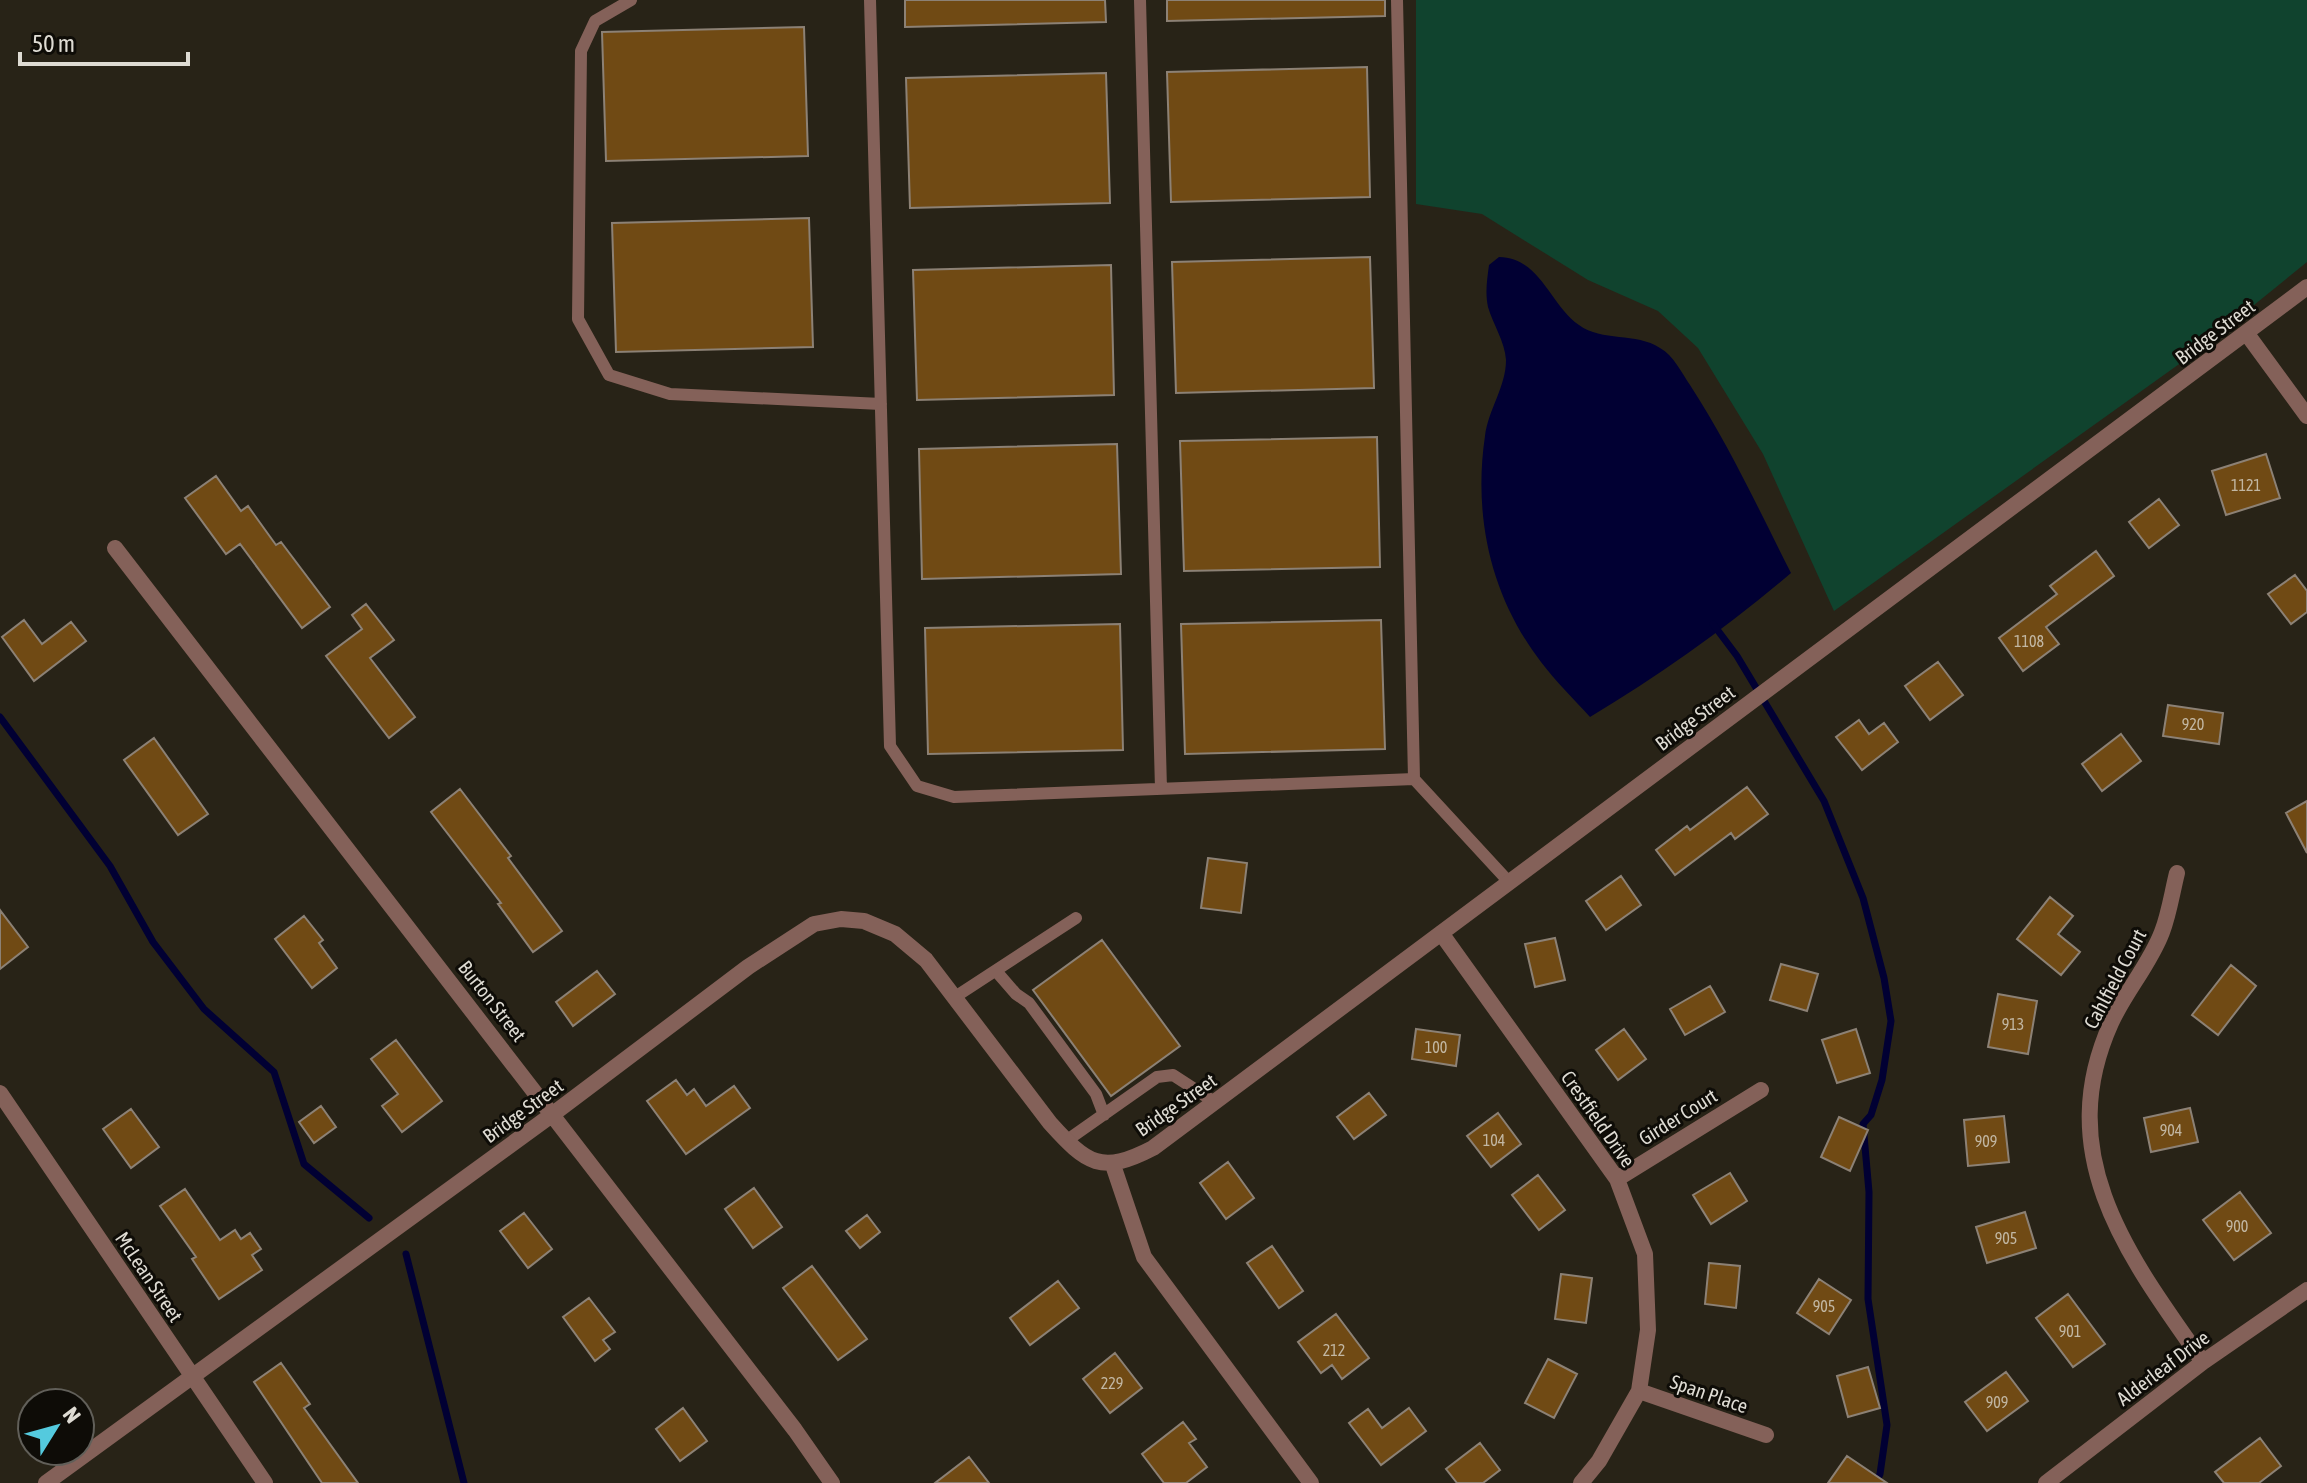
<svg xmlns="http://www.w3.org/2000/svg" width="2307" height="1483" font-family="'Asap Condensed',sans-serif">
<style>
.green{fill:#10432e}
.water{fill:#010033}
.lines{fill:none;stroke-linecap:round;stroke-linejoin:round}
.stream{stroke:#010033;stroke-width:7}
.building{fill:#704a14;stroke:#8c8175;stroke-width:2}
.service{stroke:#846159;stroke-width:12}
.minor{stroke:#846159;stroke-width:16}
.labels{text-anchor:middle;stroke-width:6;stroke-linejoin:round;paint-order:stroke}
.number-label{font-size:16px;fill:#c2b7a3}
.street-label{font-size:20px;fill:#dedbd3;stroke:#0e0c07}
</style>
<rect width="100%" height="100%" fill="#282317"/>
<path class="green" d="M1416 0H2307V262L2196 352 1834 611 1763 454 1698 348 1658 311 1588 280 1482 214 1416 204Z"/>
<path class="water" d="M1499 257C1541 258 1549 304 1579 325 1602 342 1636 332 1660 348 1674 356 1681 372 1690 385 1729 445 1759 510 1791 573 1730 625 1659 676 1590 717 1574 699 1556 682 1541 662 1491 597 1473 517 1485 436 1488 410 1506 387 1506 360 1505 342 1493 324 1488 307 1485 293 1487 280 1489 265Z"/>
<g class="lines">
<path class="stream" d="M1713 624 1737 656 1824 801 1863 898 1884 978 1891 1021 1882 1080 1871 1115 1863 1124 1869 1192 1868 1299 1887 1425 1880 1474 1876 1483
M0 717 110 866 153 942 204 1009 274 1072 304 1164 369 1218
M406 1254 464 1483"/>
</g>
<path class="building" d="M905 0H1105L1106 22 905 27Z
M1167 0H1385V16L1167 21Z
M804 27 808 156 606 161 602 32Z
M1367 67 1370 197 1171 202 1167 72Z
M1106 73 1110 203 910 208 906 78Z
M809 218 813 347 616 352 612 223Z
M1370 257 1374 388 1176 393 1172 262Z
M1111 265 1114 395 917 400 913 270Z
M1377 437 1380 567 1184 571 1180 441Z
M1117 444 1121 574 922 579 919 449Z
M2266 454 2280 498 2226 515 2212 471Z
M216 476 241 511 248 506 276 545 281 542 330 607 302 628 240 544 226 554 185 498Z
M2159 499 2179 525 2149 548 2129 522Z
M2096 551 2114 576 2046 627 2059 644 2023 671 1999 638 2057 594 2050 586Z
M2295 575 2307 591V612L2291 624 2268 594Z
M366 604 394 640 370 658 415 717 389 738 326 656 362 629 352 615Z
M24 620 42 644 71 622 86 641 34 681 2 637Z
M1381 620 1385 749 1185 754 1181 624Z
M1120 624 1123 750 928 754 925 628Z
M1938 662 1963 695 1930 720 1905 686Z
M2168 705 2223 713 2219 744 2163 736Z
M1859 720 1869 734 1884 723 1898 742 1862 770 1836 737Z
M2121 734 2141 761 2102 791 2082 764Z
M154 738 208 814 178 835 124 760Z
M1747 787 1768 814 1735 839 1731 833 1675 875 1656 850 1687 826 1690 830Z
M460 789 511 856 508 858 562 931 533 952 498 904 501 903 431 812Z
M2307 801V853L2286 813Z
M1208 858 1247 863 1241 913 1201 908Z
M1621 876 1641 905 1606 930 1586 901Z
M2050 897 2073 916 2058 934 2080 952 2061 975 2017 939Z
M0 910 28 947 0 969Z
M304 916 323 940 319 943 337 968 312 988 275 939Z
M1555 938 1565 980 1535 987 1525 944Z
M1102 940 1180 1046 1111 1096 1033 990Z
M1781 964 1818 974 1807 1011 1770 1000Z
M2231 965 2256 986 2218 1035 2192 1015Z
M597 971 615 994 573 1026 556 1002Z
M1710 986 1725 1012 1685 1035 1670 1009Z
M1998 994 2037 1001 2028 1054 1988 1047Z
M1416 1029 1460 1035 1456 1066 1412 1059Z
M1624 1029 1646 1059 1618 1080 1596 1050Z
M1856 1029 1870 1073 1837 1083 1822 1040Z
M396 1040 442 1101 402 1132 382 1106 398 1094 371 1059Z
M676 1080 687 1095 694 1089 706 1106 734 1086 750 1108 686 1154 647 1101Z
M1369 1093 1386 1115 1354 1139 1337 1117Z
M321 1106 336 1127 314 1143 299 1122Z
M2190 1108 2198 1142 2151 1152 2144 1118Z
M131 1109 159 1147 131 1168 103 1129Z
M1498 1113 1521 1144 1491 1167 1467 1136Z
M2004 1116 2009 1162 1968 1166 1964 1120Z
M1839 1117 1868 1130 1850 1171 1821 1157Z
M1228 1162 1254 1198 1226 1219 1200 1183Z
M1730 1173 1747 1201 1711 1224 1693 1195Z
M1538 1175 1565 1210 1539 1230 1512 1195Z
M754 1188 782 1227 753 1248 725 1209Z
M185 1189 220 1240 235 1230 241 1239 250 1233 261 1249 252 1255 262 1270 219 1299 192 1259 196 1257 160 1206Z
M2240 1192 2271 1233 2234 1260 2203 1220Z
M2025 1212 2036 1248 1987 1263 1976 1227Z
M524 1213 552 1249 528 1268 500 1231Z
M867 1215 880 1232 860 1248 846 1231Z
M1272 1246 1303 1291 1279 1308 1247 1263Z
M1709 1263 1740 1266 1736 1308 1705 1304Z
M812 1266 867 1339 838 1360 783 1288Z
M1561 1274 1592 1278 1586 1323 1555 1319Z
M1819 1279 1851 1300 1829 1334 1797 1313Z
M1058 1281 1079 1308 1030 1345 1010 1318Z
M2068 1294 2105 1344 2073 1367 2036 1318Z
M589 1298 615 1332 603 1340 610 1349 595 1361 563 1317Z
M1336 1314 1369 1358 1342 1379 1332 1365 1321 1373 1298 1342Z
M1115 1353 1142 1388 1110 1413 1083 1379Z
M1548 1359 1577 1374 1554 1418 1525 1403Z
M281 1363 310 1404 304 1408 358 1483H322L254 1382Z
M1868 1367 1880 1408 1848 1417 1837 1376Z
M2006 1372 2028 1401 1987 1431 1965 1402Z
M683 1408 707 1441 680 1461 656 1429Z
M1409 1408 1426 1431 1381 1465 1349 1423 1368 1409 1382 1428Z
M1183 1422 1196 1439 1189 1443 1207 1467 1186 1483H1164L1142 1454Z
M2260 1438 2281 1466 2259 1483H2224L2215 1472Z
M1480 1443 1500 1470 1483 1483H1457L1446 1469Z
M1847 1456 1887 1483H1828Z
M969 1457 989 1483H935Z"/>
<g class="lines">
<path class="service" d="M631 0 595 21 581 51 578 319 609 375 670 394 881 404
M870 0 890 746 917 786 954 797 1414 779
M1140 0 1161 789
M1397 0 1414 779 1509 882
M996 971 1016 994 1029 1003 1096 1094 1104 1115
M955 997 1076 918
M1066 1141 1157 1077 1173 1075 1216 1103"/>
<path class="minor" d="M2247 334 2307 416
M115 548 795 1430 832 1483
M2177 873C2172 893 2169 914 2162 932 2150 964 2125 992 2111 1023 2051 1156 2129 1257 2203 1362
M1441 933 1617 1179 1645 1254 1648 1330 1639 1391 1599 1461 1581 1483
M0 1093 265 1483
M1113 1165 1144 1257 1311 1483
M1617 1179 1761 1090
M1639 1391 1766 1435
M46 1483 553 1114 748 967 814 924 841 919 864 921 895 934 926 960 1050 1123C1087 1164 1101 1175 1153 1148L2307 287
M2046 1483 2203 1362 2307 1290"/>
</g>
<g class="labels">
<g class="number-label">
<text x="2246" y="491">1121</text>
<text x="2029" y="647">1108</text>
<text x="2193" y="730">920</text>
<text x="2013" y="1030">913</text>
<text x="1436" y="1053">100</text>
<text x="2171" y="1136">904</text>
<text x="1494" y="1146">104</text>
<text x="1986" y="1147">909</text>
<text x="2237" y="1232">900</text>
<text x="2006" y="1244">905</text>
<text x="1824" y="1312">905</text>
<text x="2070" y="1337">901</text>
<text x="1334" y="1356">212</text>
<text x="1112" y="1389">229</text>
<text x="1997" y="1408">909</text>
</g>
<g class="street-label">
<text transform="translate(2215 332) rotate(-37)" y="7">Bridge Street</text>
<text transform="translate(1695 718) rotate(-37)" y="7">Bridge Street</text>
<text transform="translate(2115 979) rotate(-62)" y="7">Cahlfield Court</text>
<text transform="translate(492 1001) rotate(52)" y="7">Burton Street</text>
<text transform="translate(1176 1105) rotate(-35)" y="7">Bridge Street</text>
<text transform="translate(523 1111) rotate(-36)" y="7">Bridge Street</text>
<text transform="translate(1678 1117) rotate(-32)" y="7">Girder Court</text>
<text transform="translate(1598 1119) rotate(55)" y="7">Crestfield Drive</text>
<text transform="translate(149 1277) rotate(56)" y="7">McLean Street</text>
<text transform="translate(2163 1368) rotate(-37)" y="7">Alderleaf Drive</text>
<text transform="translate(1709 1394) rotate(19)" y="7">Span Place</text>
</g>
</g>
<g transform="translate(56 1427) rotate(53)"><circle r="38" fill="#0e0c07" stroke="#615f59" stroke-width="2"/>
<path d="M0-6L14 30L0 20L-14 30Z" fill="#54cade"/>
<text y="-12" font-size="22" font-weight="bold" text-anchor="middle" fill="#dedbd3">N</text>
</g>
<path d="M20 52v12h168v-12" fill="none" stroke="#dedbd3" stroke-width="4"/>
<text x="32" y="52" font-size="24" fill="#dedbd3" stroke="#0e0c07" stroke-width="6" paint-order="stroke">50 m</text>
</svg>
